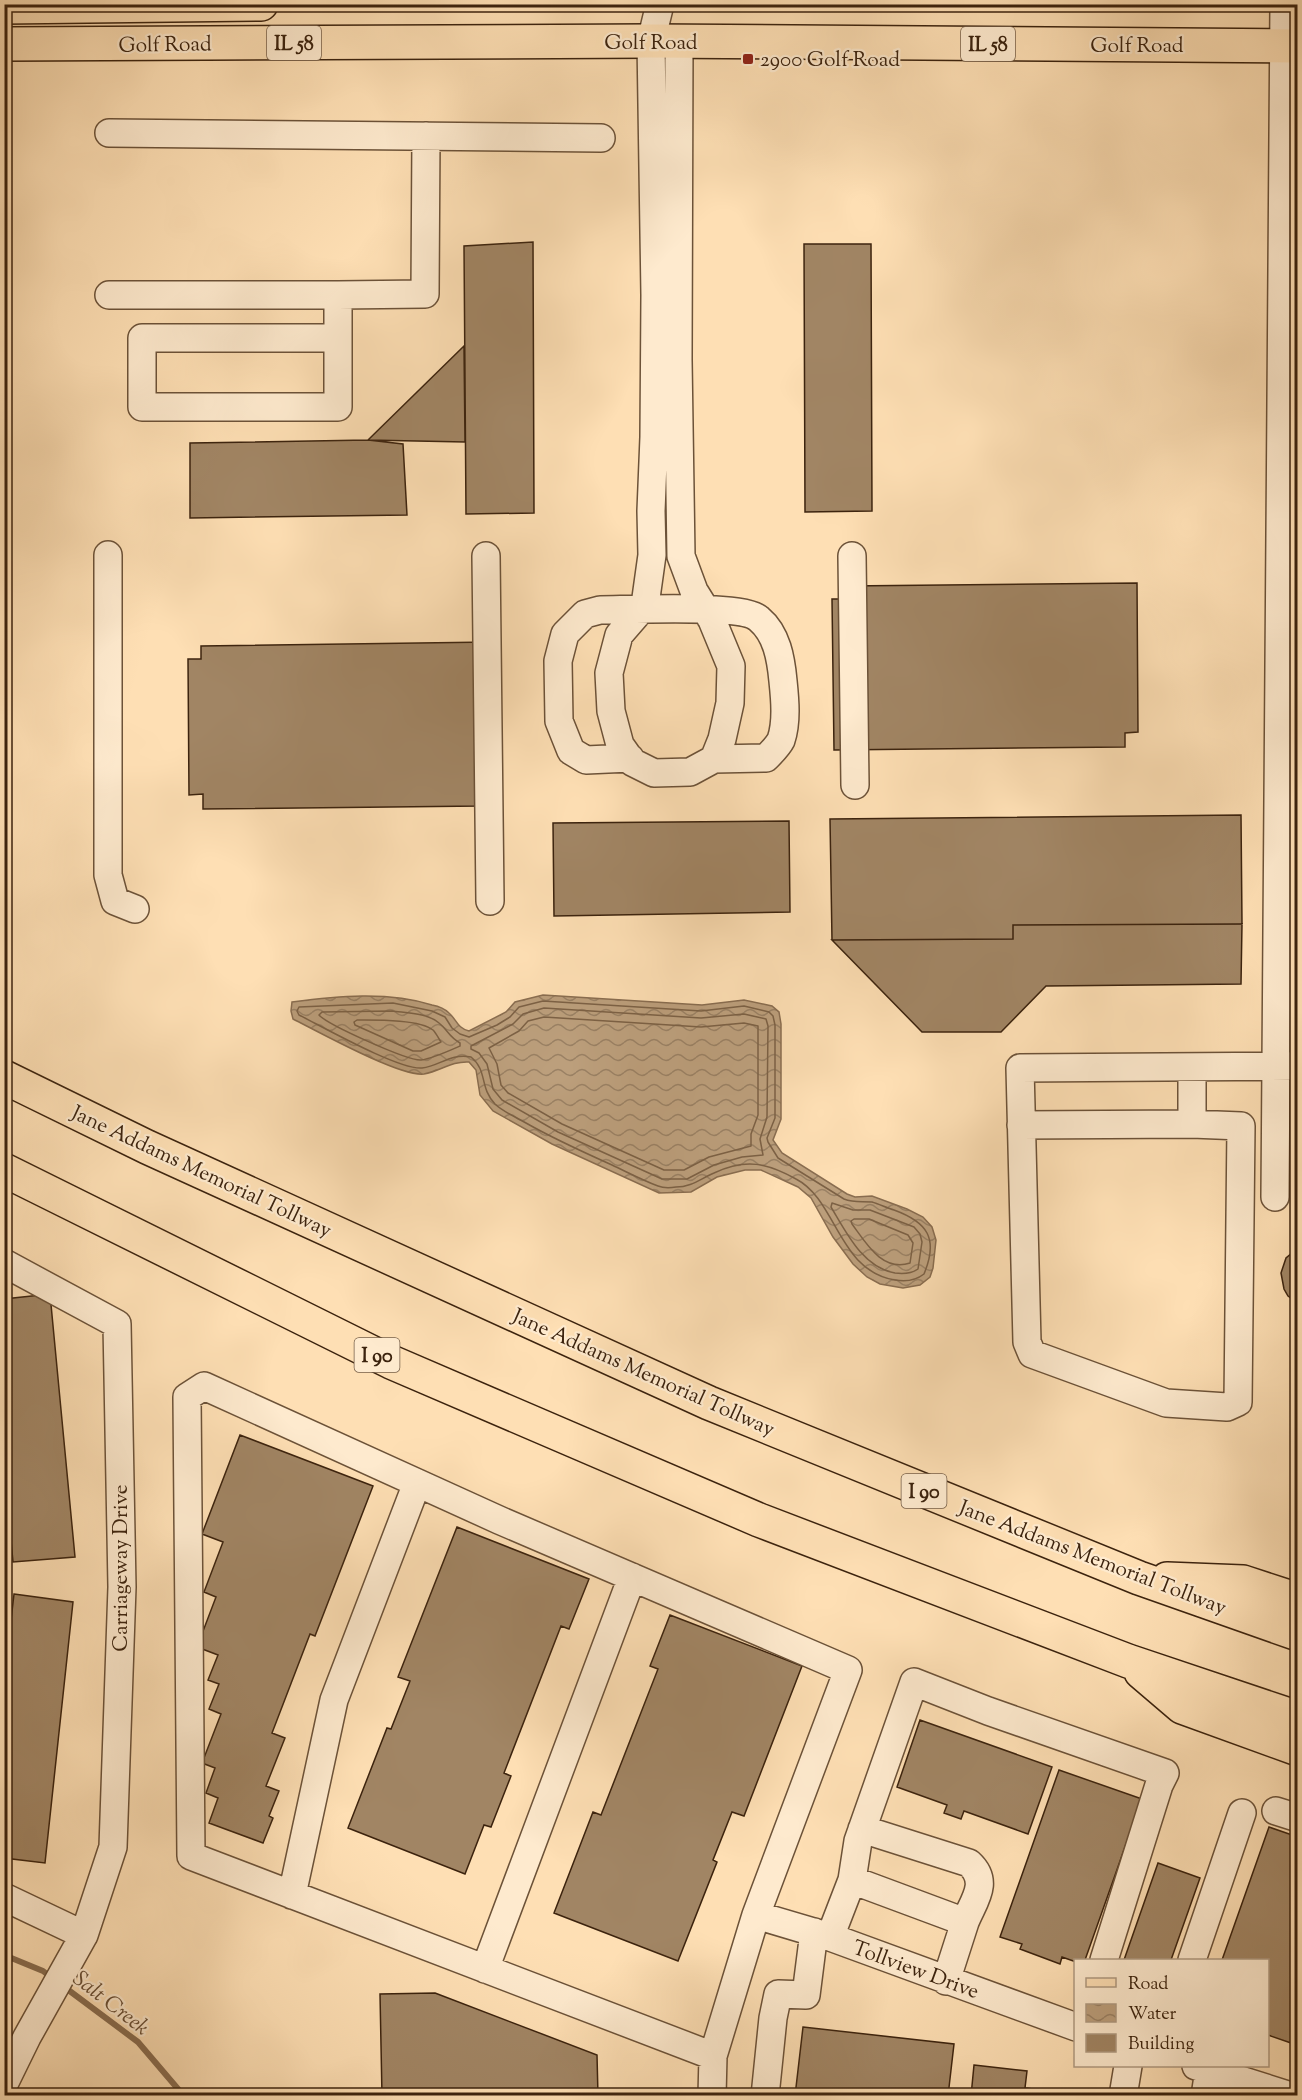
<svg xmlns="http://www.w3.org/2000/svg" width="1302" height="2100" font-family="'Sorts Mill Goudy',serif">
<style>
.water{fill:url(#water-waves);stroke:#896d50;stroke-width:1.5}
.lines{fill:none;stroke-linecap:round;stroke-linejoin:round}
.shore{stroke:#7c6145;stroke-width:1.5}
.stream{stroke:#896d50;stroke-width:6}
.building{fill:#a18564;stroke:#3c230e;stroke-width:1.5}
.minor-casing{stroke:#6c5238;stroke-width:30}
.major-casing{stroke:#3c230e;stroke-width:36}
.highway-casing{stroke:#3c230e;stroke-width:36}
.minor{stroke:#feeace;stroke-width:27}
.major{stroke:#fedfb4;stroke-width:33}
.highway{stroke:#fedfb4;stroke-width:33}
.poi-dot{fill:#8f2418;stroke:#feeace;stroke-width:2}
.labels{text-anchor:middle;stroke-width:4.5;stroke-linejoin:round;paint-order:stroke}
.shield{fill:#feeace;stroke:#765f48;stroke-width:1.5}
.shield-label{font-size:20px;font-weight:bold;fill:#3c230e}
.street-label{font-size:21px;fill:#3c230e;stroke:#feeace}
.poi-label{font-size:21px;fill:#3c230e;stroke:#feeace;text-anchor:start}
.water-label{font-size:22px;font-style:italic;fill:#694e34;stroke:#feeace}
</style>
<defs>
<pattern id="water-waves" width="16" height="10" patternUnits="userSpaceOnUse" patternTransform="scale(1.5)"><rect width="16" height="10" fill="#bc9f7c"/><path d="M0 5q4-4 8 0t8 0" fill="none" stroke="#9a8164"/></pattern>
</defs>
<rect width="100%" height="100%" fill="#fedfb4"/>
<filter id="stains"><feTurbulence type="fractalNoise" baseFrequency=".00333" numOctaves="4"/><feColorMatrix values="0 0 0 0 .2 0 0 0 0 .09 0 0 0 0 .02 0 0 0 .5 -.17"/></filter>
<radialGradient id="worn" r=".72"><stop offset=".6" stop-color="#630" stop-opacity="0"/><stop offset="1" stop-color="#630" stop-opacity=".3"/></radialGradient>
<path class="water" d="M543 995 702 1005 744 1000 772 1006 779 1012 781 1024V1119L773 1140 782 1153 847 1194 855 1197 872 1196 907 1209 923 1217 932 1227 936 1240 933 1268 930 1277 920 1285 903 1288 880 1284 867 1277 853 1264 833 1237 811 1198 798 1187 761 1170H745L717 1177 691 1192 659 1193 552 1144 493 1111 480 1095 476 1070 469 1062C451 1061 441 1071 424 1074 400 1077 317 1031 293 1019L291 1011 292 1002C336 996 389 991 432 1005 437 1006 445 1009 449 1013 457 1020 457 1028 469 1031L506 1012 515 1002Z"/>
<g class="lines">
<path class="shore" d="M543 1001 701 1011 744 1006 769 1012 773 1016 775 1025V1118L767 1138 768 1142 778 1158 844 1199C854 1203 862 1201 872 1202 879 1204 887 1208 894 1210 927 1222 939 1238 924 1274 915 1281 906 1282 895 1280 838 1271 837 1200 796 1179 767 1163 746 1158 714 1173 700 1179 691 1187 676 1187 670 1188 663 1188 658 1186 642 1180 627 1172 612 1165 583 1152 554 1139 526 1123 516 1117 503 1112 495 1104 479 1087 488 1071 471 1057 450 1053 440 1066 422 1068 399 1070 323 1027 299 1015L297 1011 299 1007 393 1003 432 1011 445 1017 452 1028 460 1034 469 1037 497 1025 510 1017 519 1007Z
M544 1008 701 1018 744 1014 766 1019 768 1026 767 1117 760 1139 763 1155 742 1157 714 1165 687 1179H662L558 1132 502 1100 493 1089 487 1064 479 1053 471 1049V1046L513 1024 523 1014Z
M392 1011C406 1013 428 1013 439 1023 448 1030 448 1036 460 1043V1046C451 1050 431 1059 421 1060 408 1061 328 1025 319 1015L322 1012Z
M544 1017 701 1027 744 1023 758 1026V1115L751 1134V1146L709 1157 684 1170H664L562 1124 508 1093 501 1085 497 1064 489 1048 519 1031 528 1021Z
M357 1020C374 1020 420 1019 433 1030 436 1033 439 1039 441 1042L421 1051H413L355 1025 354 1022Z
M832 1203 853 1210H870L914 1227 920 1234 922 1242 918 1269C911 1274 903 1274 895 1273 863 1268 846 1232 831 1207Z
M854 1219H869L908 1235 913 1243 910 1263C882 1272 866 1243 852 1224L851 1221Z"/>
<path class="stream" d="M4 1955 43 1971 52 1978
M63 1986 138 2042 184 2096"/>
</g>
<path class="building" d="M533 242 534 513 466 514 464 246Z
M804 244H871L872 511 805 512Z
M464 346 465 442 368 440Z
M368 440 403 444 407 515 190 518V443Z
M1137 583 1138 732 1125 733V747L834 750 832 599H846V586Z
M491 642 480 806 203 809V794L189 795 188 659H201V646Z
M1241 815 1242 924 1013 925V939L832 940 830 819Z
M789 821 790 912 554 916 553 823Z
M1242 924 1241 984 1046 986 1001 1032H922L832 940 1013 939V925Z
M1298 1248V1303L1288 1296 1284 1289 1281 1273 1286 1258Z
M50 1294 75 1557 13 1562 4 1466V1299Z
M240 1435 373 1486 315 1636 310 1634 272 1733 285 1738 266 1786 279 1791 269 1816 273 1818 263 1843 209 1823 218 1798 206 1793 215 1768 202 1763 221 1714 209 1709 219 1684 208 1680 218 1655 197 1647 216 1597 204 1592 223 1542 202 1534Z
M457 1527 589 1579 569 1629 561 1626 504 1773 511 1776 491 1827 484 1825 465 1874 348 1828 387 1728 391 1729 410 1681 398 1677Z
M14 1594 73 1602 45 1863 4 1858V1681Z
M670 1615 802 1666 744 1816 732 1812 713 1860 717 1862 678 1961 554 1913 593 1812 601 1815 658 1669 650 1666Z
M920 1720 1052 1767 1028 1834 964 1811 961 1819 944 1813 947 1805 897 1787Z
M1059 1770 1142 1799 1085 1960H1076V1962L1062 1957 1060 1964 1020 1949 1022 1944 1000 1937Z
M1269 1827 1298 1837V2023L1291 2043 1268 2035V1960H1222Z
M1158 1863 1200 1878 1171 1960H1124Z
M435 1993 597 2055 598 2096H382L380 1994Z
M803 2027 954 2044 948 2096H795Z
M974 2065 1027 2071 1025 2088 1095 2096H971Z"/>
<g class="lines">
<g class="minor-casing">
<path id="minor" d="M660 4 651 41 655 295 654 437 651 511 652 555 645 605 619 635 609 673 611 711 620 745 632 762 654 773 690 772 714 759 722 739 730 703 731 666 712 620 694 591 681 556 678 360 679 42
M109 133 601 138
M109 295H338
M338 338H142V407H338V295L425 294 426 136
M108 555V875L115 901 135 909
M486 556 490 901
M852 556 855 785
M630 758 586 760 571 751 559 721 558 661 565 634 585 614 600 610C627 610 743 604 759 619 777 634 781 659 783 681 785 700 787 722 781 740 778 746 771 753 766 758L714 759
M1192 1067V1124L1241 1126 1238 1402 1227 1407 1166 1403 1032 1354 1027 1342 1020 1068 1298 1066
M1021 1125 1192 1124
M1275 1197 1284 4
M4 1263 117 1324 122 1587 113 1847 84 1935 4 1897
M1276 1811 1298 1818
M862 1829 969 1863C990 1882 974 1900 965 1922
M852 1880 965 1922 946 1981
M292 1895 334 1700 417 1483
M756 1915 830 1937 1076 2027
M830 1937 852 1880 858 1841 914 1682 988 1711 1165 1773 1159 1785 1104 1960
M1192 1960 1242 1813
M485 1969 632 1577
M1196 2066 1291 2096
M4 2084 27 2037 84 1935
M712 2096 713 2056 756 1915 848 1670 499 1520 204 1386 187 1397 191 1856 713 2056
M765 2096 773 2018 778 1994 806 1995 814 1932
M1123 2096 1128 2066
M1205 2096 1209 2070"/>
</g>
<g class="major-casing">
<path id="major" d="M4 7 261 4
M4 44 651 41 1298 46"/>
</g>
<g class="highway-casing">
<path id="highway" d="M4 1077 147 1147 709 1403 1139 1578 1298 1634
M4 1170 391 1362 759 1520 1128 1661 1298 1718
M1167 1579 1243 1582 1298 1600
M1141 1672 1182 1707 1298 1749"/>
</g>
<use href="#minor" class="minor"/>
<use href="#major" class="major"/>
<use href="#highway" class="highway"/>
</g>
<rect class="poi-dot" x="742" y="53" width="12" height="12" rx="3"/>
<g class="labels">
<g class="shield">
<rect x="267" y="26" width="54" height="34" rx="4.5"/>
<rect x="961" y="27" width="54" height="34" rx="4.5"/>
<rect x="354.5" y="1338" width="45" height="34" rx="4.5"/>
<rect x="901.5" y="1474" width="45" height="34" rx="4.5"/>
</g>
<g class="shield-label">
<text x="294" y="50">IL 58</text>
<text x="988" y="51">IL 58</text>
<text x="377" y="1362">I 90</text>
<text x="924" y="1498">I 90</text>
</g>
<g class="street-label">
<text x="651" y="49">Golf Road</text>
<text transform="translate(165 44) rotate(-1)" y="7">Golf Road</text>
<text x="1137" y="52">Golf Road</text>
<text transform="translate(202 1171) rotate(25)" y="7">Jane Addams Memorial Tollway</text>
<text transform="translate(644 1372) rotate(24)" y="7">Jane Addams Memorial Tollway</text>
<text transform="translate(1093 1557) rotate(21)" y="7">Jane Addams Memorial Tollway</text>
<text transform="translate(120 1568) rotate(-90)" y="7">Carriageway Drive</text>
<text transform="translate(916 1969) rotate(20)" y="7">Tollview Drive</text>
</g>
<g class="poi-label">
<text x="760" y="66">2900 Golf Road</text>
</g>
<g class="water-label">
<text transform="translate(112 2002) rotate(38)" y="8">Salt Creek</text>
</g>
</g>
<rect width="1302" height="2100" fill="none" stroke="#fedfb4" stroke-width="24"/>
<rect x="6" y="6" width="1290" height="2088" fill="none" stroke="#3c230e" stroke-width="3"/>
<rect x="12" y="12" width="1278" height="2076" fill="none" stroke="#3c230e" stroke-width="1.5"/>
<rect x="1074" y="1959" width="195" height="108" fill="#feeace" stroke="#b09a81" stroke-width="1.5"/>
<rect x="1086" y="1978" width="30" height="9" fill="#fedfb4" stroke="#b09a81" stroke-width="1.5"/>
<text x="1128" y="1989" font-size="18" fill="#3c230e">Road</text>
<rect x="1086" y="2004" width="30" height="18" fill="url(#water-waves)" stroke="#b09a81" stroke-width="1.5"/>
<text x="1128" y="2019" font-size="18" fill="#3c230e">Water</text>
<rect x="1086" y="2034" width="30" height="18" fill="#a18564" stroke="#b09a81" stroke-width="1.5"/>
<text x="1128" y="2049" font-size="18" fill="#3c230e">Building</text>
<rect width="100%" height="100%" filter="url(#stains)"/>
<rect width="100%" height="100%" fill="url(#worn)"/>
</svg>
